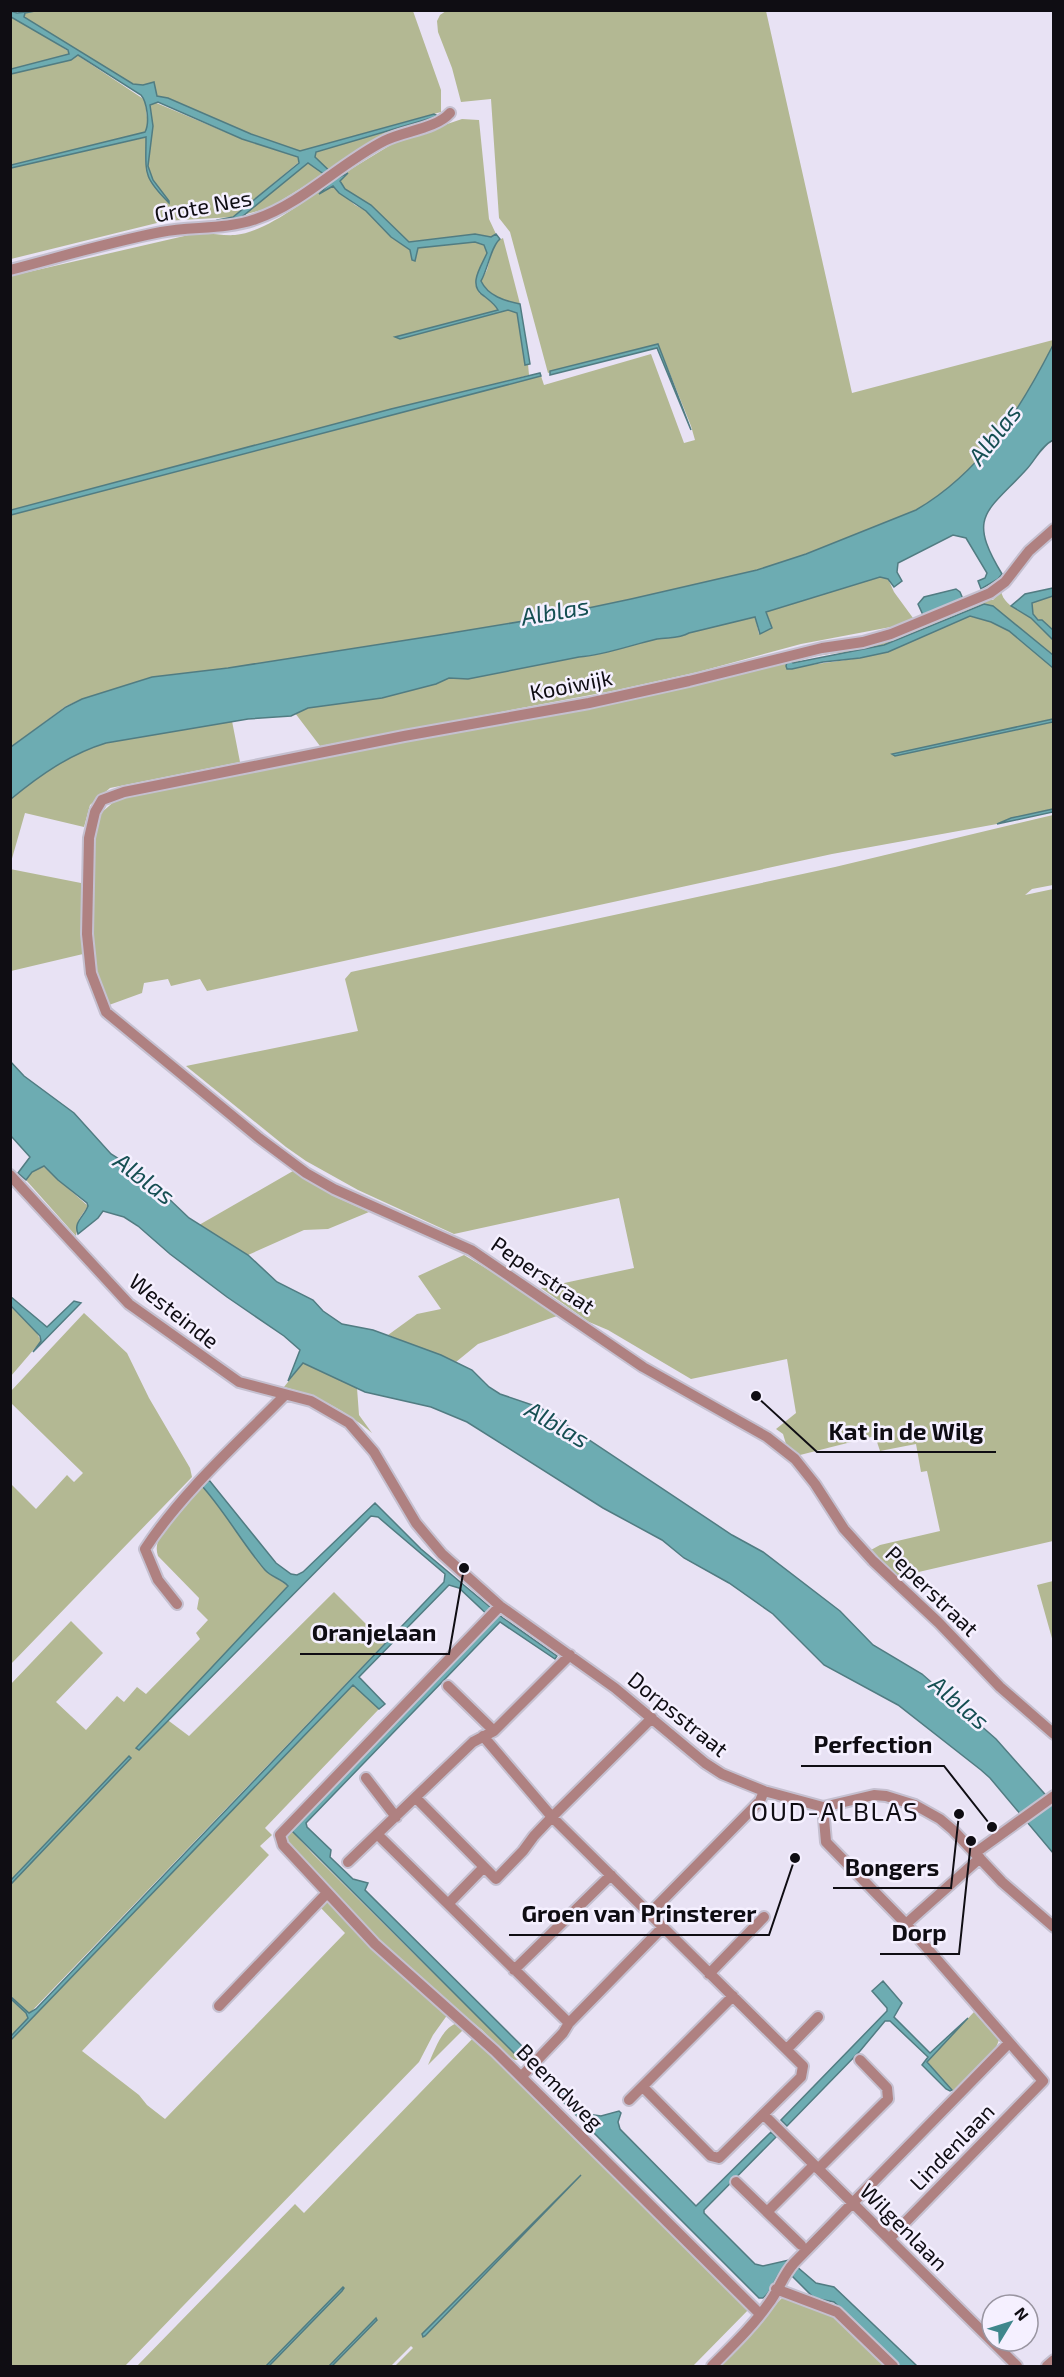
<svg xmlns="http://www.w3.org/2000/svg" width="1064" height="2377" font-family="'Exo 2',sans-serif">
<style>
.green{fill:#b3b893}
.water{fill:#6dacb2;stroke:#517c82;stroke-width:1.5}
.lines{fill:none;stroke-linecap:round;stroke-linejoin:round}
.minor-casing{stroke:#c5c0d0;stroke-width:14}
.minor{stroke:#af8181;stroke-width:10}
.labels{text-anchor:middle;stroke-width:5;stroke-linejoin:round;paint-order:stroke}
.street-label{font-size:22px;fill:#0f0d13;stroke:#f5f0ff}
.water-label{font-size:24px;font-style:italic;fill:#164f53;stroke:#f5f0ff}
.quarter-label{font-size:26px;letter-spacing:1.5px;fill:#0f0d13;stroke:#f5f0ff}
.leader{fill:none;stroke:#0f0d13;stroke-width:2}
.callout-dot{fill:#0f0d13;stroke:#f5f0ff;stroke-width:2}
.callout-label{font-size:24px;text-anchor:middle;font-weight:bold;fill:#0f0d13;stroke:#f5f0ff;stroke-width:5;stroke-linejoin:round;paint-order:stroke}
</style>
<rect width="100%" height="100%" fill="#e8e2f4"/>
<path class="green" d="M35 10 413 11 441 90V112L300 151 251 134 168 98 157 96 155 88 133 84 23 17 25 13Z
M446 11H766L852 393 1053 340V345C1020 410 981 472 916 510L806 554 757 570 631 599 536 619 439 635 228 668 152 677 82 699 66 706 11 747V515L541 376 544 385 651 354 684 443 695 440 691 426 658 344 548 373 510 232 499 218 491 99 461 102 452 68 438 32 437 21 440 15Z
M10 17 23 22 68 51 69 54 11 69Z
M77 55 145 100 148 126 145 132 11 165 10 74 71 60Z
M154 102 242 139 298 157 299 162 233 217 165 221 11 259 10 168 147 137C144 176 144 172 169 201L153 180 148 166 150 105Z
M462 119 479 120 489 219 496 234 491 237 475 234 409 242 371 205 345 189 340 181 346 173 343 174 397 141Z
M403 126C375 137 352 153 328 171L315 157V152Z
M308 163 324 174 269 208 243 215Z
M330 183 320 193 333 186 355 205 366 211 391 237 410 250 412 260 415 261 418 248 475 242 484 245 487 253 482 264 479 293 495 304 498 310 397 337 400 339 507 310 517 312 525 364H528L529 375 11 510V276L193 234C208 232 222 236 235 235 264 233 306 200 330 183Z
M503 238 520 304C505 301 488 296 481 281L487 270 494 243Z
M880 577 888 579 894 592 913 618 896 626 801 644 698 672 617 690 320 746 295 713 308 708 400 693 421 688 449 678 468 679 579 657C605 655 631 645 657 639 669 637 679 639 689 633L755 617 759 634 770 621 766 612Z
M1001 591C1004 607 1023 611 1033 619 1040 625 1047 633 1053 640V655L993 606 984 604C944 617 906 642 864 650 845 653 800 654 788 668L860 658 969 616 991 622 1009 631 1053 668V719L893 754 895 756 1053 722V809L1011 818 997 824 832 854 207 991 200 979 171 986 168 979 144 983 142 993 109 1005 94 967 91 939 93 839 101 813 117 799 509 720 814 653 989 599 993 600Z
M1053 596V630L1042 620H1039L1033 614 1032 603Z
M232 721 240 762 110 788 90 805 84 827 25 813 11 862V799C40 775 70 754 106 743Z
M1053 815V885L1032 889 1025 895 1053 889V1541L897 1577 869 1551 880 1545 940 1531 927 1471 921 1472 916 1444 880 1451 875 1436 800 1455 786 1444 783 1434 776 1429 796 1413 787 1359 691 1379 608 1330 589 1322 541 1288 634 1268 619 1198 454 1234 358 1190 306 1161 286 1147 186 1066 358 1031 345 979 351 972 835 867Z
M10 869 81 883 83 954 11 971Z
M43 1166 88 1206 79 1219 76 1236 26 1180 31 1172Z
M293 1171 338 1198 369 1212 328 1229 304 1230 248 1255 199 1225Z
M464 1255 507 1281 557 1316 478 1344 456 1362 388 1335 417 1314 441 1309 418 1276Z
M10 1306 36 1331 41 1341 11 1376Z
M84 1313 127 1353 149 1398 190 1468 192 1477 11 1664V1484L36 1509 67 1475 74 1482 83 1473 11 1403V1391Z
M303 1363 357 1388 359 1415 372 1433C345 1410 318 1396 284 1387Z
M202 1486 214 1497 267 1572 288 1586 165 1718 189 1736 334 1592 385 1643 29 2014 11 1996V1884L131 1758 129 1756 11 1880 10 1685 71 1621 103 1653 56 1702 86 1730 117 1696 124 1702 137 1687 146 1694 200 1639 196 1633 208 1620 197 1609 199 1598 158 1556C151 1536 175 1519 187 1505L186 1501Z
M1053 1581H1054L1053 1642 1037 1585Z
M353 1684 379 1709 265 1828 272 1835 260 1846 269 1855 82 2051 139 2095 147 2105 165 2119 345 1933 319 1906 327 1899 448 2014 433 2035 419 2062 125 2366H11L10 2040Z
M291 1830 313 1854 521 2060H515L508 2056 482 2030 401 1964 294 1848 286 1838Z
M10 1999 26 2013 28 2018 11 2036Z
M974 2012 999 2040 995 2050 953 2091 927 2062Z
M461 2022 466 2027 428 2065C435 2050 442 2025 461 2022Z
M475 2036 753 2305 693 2366H395L413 2348 411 2346 391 2366H332L377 2320 376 2318 329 2366H269L342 2291 343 2287 266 2366H137L295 2204 304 2213Z
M782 2298 829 2308 887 2366H712Z"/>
<path class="water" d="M10 11 17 13 35 11 25 13 24 17 133 84 143 85 154 82 157 96 168 98 251 134 300 151 434 114 438 116 316 152 315 157 337 178 348 173 340 181 345 189 371 205 409 242 475 234 491 237 496 234 500 239C491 246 488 269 481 281 488 296 505 301 520 304L530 364 525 365 517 313 508 310 400 339 395 337 498 310C494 303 490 301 484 296 467 285 481 267 487 253L484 245 475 242 418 248 415 261 412 260 410 250 391 237 366 211 339 193 333 186 319 194 330 183 325 175 308 163 238 220 217 222V220L233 217 299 163 298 157 242 139 158 102 150 105 153 126 148 166 153 180 169 201V203C142 176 146 173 146 137L11 168V165L145 132C150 123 147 102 141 95L78 55 71 60 11 74V69L69 54 68 50 11 17Z
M658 344 691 430 657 348 550 375V371Z
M1053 345V440C1040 447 1035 461 1025 471 986 513 967 516 1002 574L998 579 981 589 978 581 985 578 987 573 966 538 953 535 898 563 897 572 902 581 894 587 888 579 880 577 766 612 772 628 760 634 755 617 689 633C679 639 669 637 657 639 631 645 605 655 579 657L468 679 449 678 436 684 382 698 308 708 291 716 248 719 106 743C70 754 40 775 11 799V747L66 707 82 699 152 677 228 668 439 635 536 619 631 599 757 570 806 554 916 510C981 472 1020 410 1053 345Z
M540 373 541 376 11 515V510L391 409Z
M1053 588V596L1032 603 1033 614 1038 620H1042L1053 630V640L1031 618 1011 606 1025 594Z
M956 589 960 592 963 599 923 615 918 604 924 597Z
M984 604 993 606 1053 655V668L1009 631 991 622 970 616 888 652 860 658 823 662 792 669H787L786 666 787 662 791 661 793 663 884 645Z
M1053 719V722L895 756 892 754Z
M1053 809V812L997 824 1011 818Z
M10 1061 24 1076 74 1113 111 1154 143 1174 189 1218 248 1255 277 1282 313 1300 323 1311 342 1324 373 1330 441 1355 472 1370 489 1387 500 1394 541 1408 732 1535 763 1552 840 1611 873 1645 922 1674 996 1739 1051 1801 1053 1800V1853L990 1778 981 1770 898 1705 824 1665 773 1614 729 1583 684 1558 662 1540 603 1508 467 1422 431 1407 365 1392 303 1363 288 1381 300 1350 284 1336 227 1297 170 1254 138 1226 124 1217 103 1211 98 1218 78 1234C73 1222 84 1217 88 1206L87 1203 58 1180 44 1166 32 1172 26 1180 18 1173 30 1157 11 1136Z
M10 1296 47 1327 74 1301 81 1303 33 1352 41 1341 40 1336 11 1306Z
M209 1480 276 1563 291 1574 297 1575 303 1572 375 1503 421 1549 503 1618 557 1656 555 1659 500 1622 306 1823 307 1827 331 1850 330 1857 353 1879 368 1883 365 1890 532 2056 528 2060H521L291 1830 493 1620 459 1588 449 1585 359 1677 385 1704 379 1709 353 1685 11 2040V2036L28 2018 26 2013 11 1999 10 1996 29 2013 36 2009 444 1582 445 1574 378 1517 371 1516 139 1750 136 1748 288 1586C282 1579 271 1577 265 1570 242 1543 226 1513 202 1486Z
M129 1756 131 1758 11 1884V1880Z
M883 1981 902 2003 894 2017 930 2053 968 2018 927 2062 952 2090 950 2091 946 2089 922 2065 928 2057 890 2021H885L860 2051 787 2126 781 2120 887 2011V2008L872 1991Z
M538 2063 587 2114 601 2116 619 2111 621 2113 618 2122 620 2129 696 2206 771 2132 776 2137 704 2210V2213L755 2264 763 2266 789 2260 816 2283 834 2287 917 2366H899L834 2302 814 2298 784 2268C774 2276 774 2290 763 2298H759L534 2073Z
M581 2175 425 2336 423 2337 422 2334Z
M343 2287 344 2288 342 2291 269 2366H266Z
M376 2318 377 2320 332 2366H329Z"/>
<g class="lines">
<g class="minor-casing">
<path id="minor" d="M10 270C60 257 110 242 161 232 192 226 225 230 256 219 303 203 339 164 384 141 403 131 436 129 450 113
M1054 529 1029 551 1005 582 990 593 891 634 863 642 822 648 689 681 589 703 404 736 124 792 102 800 95 812 89 838 87 934 91 973 106 1012 259 1138 306 1173 334 1189 471 1250 643 1367 767 1437 795 1459 815 1484 844 1529 873 1561 939 1623 1000 1687 1054 1734
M10 1175 129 1304 239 1382 311 1401 349 1423 374 1452 416 1523 442 1554 500 1606 615 1688 705 1763 722 1774 764 1791 823 1807 874 1795 886 1796 915 1805 940 1819 953 1830 1002 1882 1054 1927
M177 1604 158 1580 145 1549C183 1491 237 1444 285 1395
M500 1606 280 1835 283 1845 375 1944 495 2051 760 2314
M448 1686 494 1731
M483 1736 552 1817 803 2066 801 2077 719 2158 711 2156 643 2087
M366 1778 396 1817
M416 1798 496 1879 523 1851 534 1836 552 1817 652 1718
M823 1807 826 1842 906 1924 1043 2081 889 2239
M377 1834 569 2023
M975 1853 1054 1796
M348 1862 473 1742 494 1731 570 1655
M448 1904 484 1867
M650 1913 760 1801 764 1791
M906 1924 980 1858
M514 1970 611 1875
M709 1974 764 1917
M219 2006 327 1893
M787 2049 818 2017
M522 2076 563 2033 569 2023 662 1928
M629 2100 733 1996
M764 2115 1017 2366
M818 2169 888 2099 887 2088 860 2060
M736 2182 801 2245
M767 2212 814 2165
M776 2289 837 2312 893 2366
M712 2366C732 2346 753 2326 769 2303 779 2290 783 2275 794 2263L1009 2043
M1047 2366 1054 2360"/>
</g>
<use href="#minor" class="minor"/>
</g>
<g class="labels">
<g class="street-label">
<text transform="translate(203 206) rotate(-10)" y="8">Grote Nes</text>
<text transform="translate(571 685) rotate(-11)" y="8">Kooiwijk</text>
<text transform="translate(543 1275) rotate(34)" y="8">Peperstraat</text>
<text transform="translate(174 1311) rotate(38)" y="8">Westeinde</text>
<text transform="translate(932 1591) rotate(44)" y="8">Peperstraat</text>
<text transform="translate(678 1714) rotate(39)" y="8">Dorpsstraat</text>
<text transform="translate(560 2087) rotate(45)" y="8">Beemdweg</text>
<text transform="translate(952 2147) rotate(-46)" y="8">Lindenlaan</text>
<text transform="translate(904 2227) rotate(45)" y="8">Wilgenlaan</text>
</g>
<g class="water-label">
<text transform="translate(995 435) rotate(-52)" y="8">Alblas</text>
<text transform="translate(555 612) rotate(-10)" y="8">Alblas</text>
<text transform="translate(144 1179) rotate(37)" y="8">Alblas</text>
<text transform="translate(557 1425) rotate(30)" y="8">Alblas</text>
<text transform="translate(959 1703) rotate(40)" y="8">Alblas</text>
</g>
<g class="quarter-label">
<text x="835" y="1821">OUD-ALBLAS</text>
</g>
</g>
<path class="leader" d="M756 1396L817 1452H996M464 1568L449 1654H300M992 1827L944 1766H801M959 1814L951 1888H833M795 1858L769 1935H509M971 1841L959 1954H880"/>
<g class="callout-dot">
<circle cx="756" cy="1396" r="6"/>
<circle cx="464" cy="1568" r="6"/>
<circle cx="992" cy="1827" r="6"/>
<circle cx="959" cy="1814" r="6"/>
<circle cx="795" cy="1858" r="6"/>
<circle cx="971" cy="1841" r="6"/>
</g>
<g class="callout-label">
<text x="906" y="1440">Kat in de Wilg</text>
<text x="374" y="1641">Oranjelaan</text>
<text x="873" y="1753">Perfection</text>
<text x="892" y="1876">Bongers</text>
<text x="639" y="1922">Groen van Prinsterer</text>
<text x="919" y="1941">Dorp</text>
</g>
<rect width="1064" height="2377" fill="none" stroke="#0f0d13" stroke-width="24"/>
<g transform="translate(1010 2323) rotate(52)"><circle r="28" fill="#f5f0ff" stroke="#9995a1" stroke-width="1.5"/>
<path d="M0-4.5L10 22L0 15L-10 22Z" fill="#3f878c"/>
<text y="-9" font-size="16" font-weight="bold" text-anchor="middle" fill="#0f0d13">N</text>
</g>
</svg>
